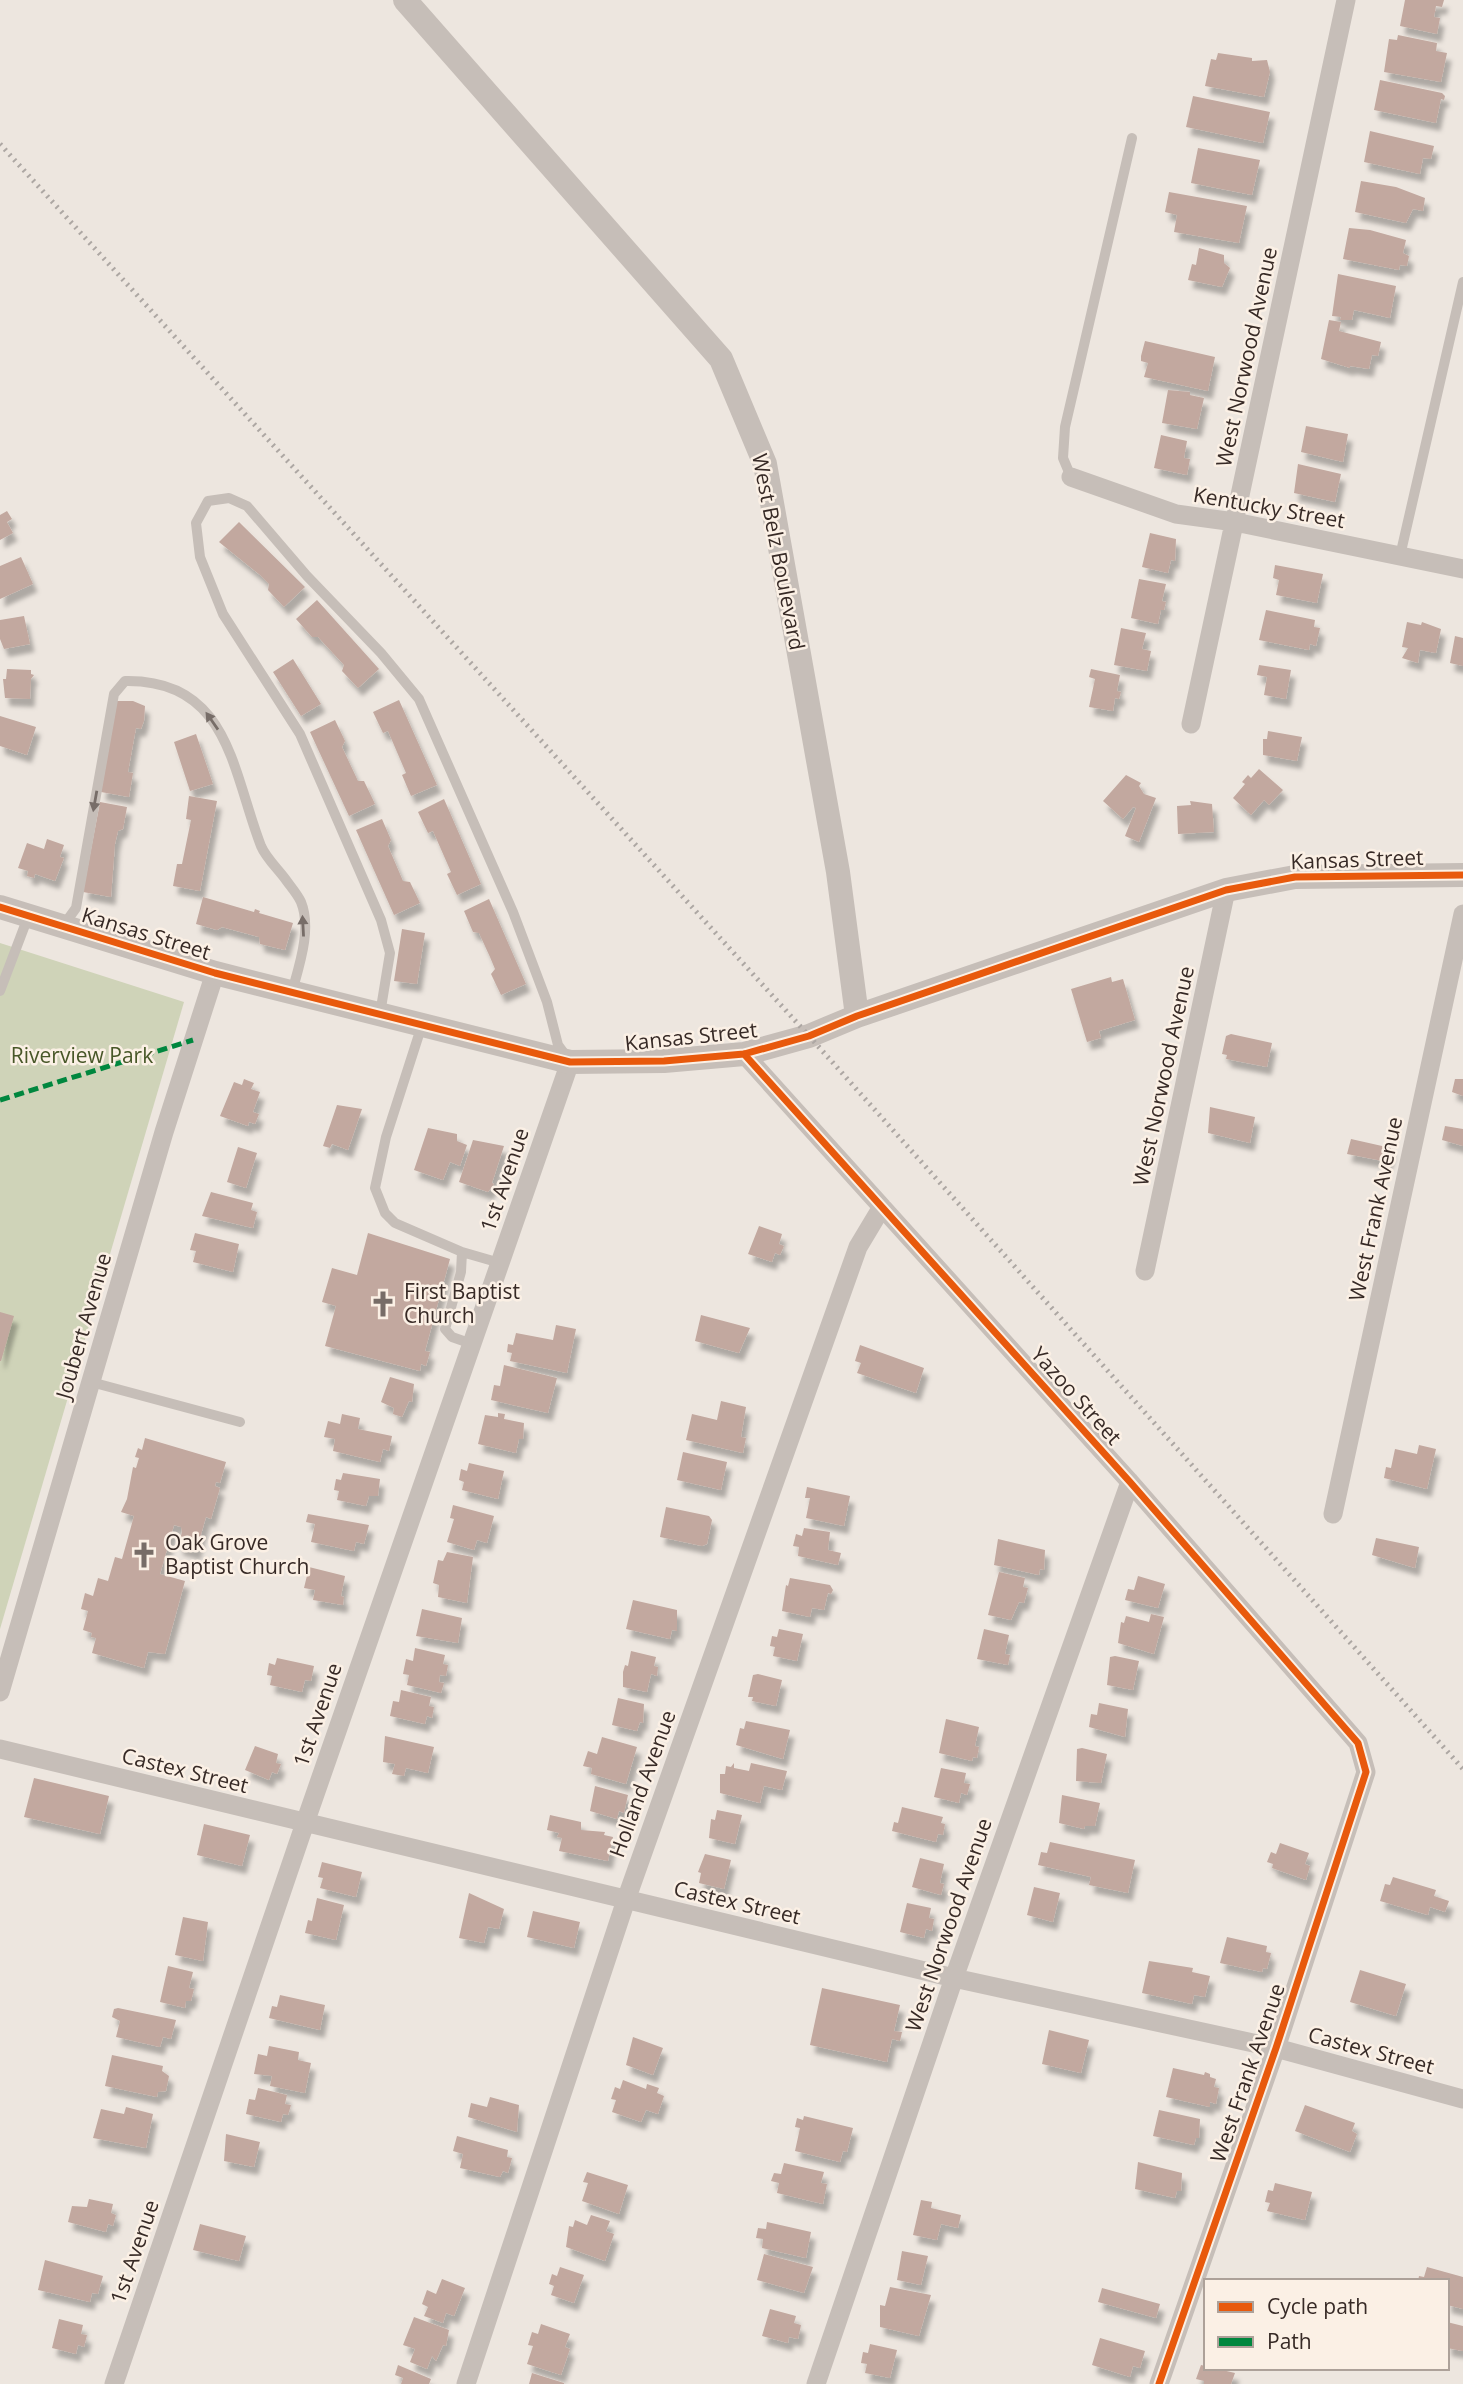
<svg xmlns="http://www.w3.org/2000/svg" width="1463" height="2384" font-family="'Open Sans',sans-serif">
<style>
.green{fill:#cfd3b8}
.building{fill:#c2a89f;filter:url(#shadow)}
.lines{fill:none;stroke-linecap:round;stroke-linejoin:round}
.service{stroke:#c6beb8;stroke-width:10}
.minor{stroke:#c6beb8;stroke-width:19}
.tertiary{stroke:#c6beb8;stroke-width:24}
.rail{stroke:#ada7a3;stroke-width:5;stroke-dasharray:2 5;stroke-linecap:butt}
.quiet{stroke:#00873e;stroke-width:5;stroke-dasharray:10 5;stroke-linecap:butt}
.cycleway-casing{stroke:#fbf0e5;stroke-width:11}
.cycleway{stroke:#e8590c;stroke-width:7}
.oneway{fill:#776d68}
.labels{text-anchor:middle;stroke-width:5;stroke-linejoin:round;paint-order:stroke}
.street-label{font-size:21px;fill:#372a26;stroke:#fbf0e5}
.park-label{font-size:21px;fill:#485728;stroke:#fbf0e5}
.poi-label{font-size:21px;fill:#372a26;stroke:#fbf0e5;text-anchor:start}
</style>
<defs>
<filter id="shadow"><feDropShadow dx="4.5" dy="8" stdDeviation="2" flood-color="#0004"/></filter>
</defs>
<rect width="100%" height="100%" fill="#ede6df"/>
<path class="green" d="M0 943 184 1002 0 1629Z"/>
<path class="building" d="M1405 0H1444L1442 7 1436 6 1434 17 1440 18 1437 34 1400 26Z
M1398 35 1437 43 1436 51 1447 53 1441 82 1384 72 1389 39 1397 40Z
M1218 53 1252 58V61L1267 60 1270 72 1264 97 1205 86 1211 59 1216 60Z
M1380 80 1442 93 1445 96 1444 100 1441 99 1436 123 1374 110Z
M1193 96 1270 112 1263 143 1186 127Z
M1370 131 1434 146 1431 159 1423 158 1420 174 1364 162Z
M1198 148 1260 160 1252 195 1191 183Z
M1361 181 1396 187 1425 198 1423 211 1413 209 1406 223 1355 212Z
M1169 192 1247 206 1239 243 1174 232 1177 215 1165 212Z
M1349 228 1370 230 1406 240 1403 253 1409 256 1407 266 1400 265 1399 270 1343 259Z
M1199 248 1224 255V263L1230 268 1222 287 1188 280 1192 264 1196 265Z
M1338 274 1396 286 1390 318 1354 310 1352 320H1340L1341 317 1332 316Z
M1329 320 1341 322 1339 331 1381 342 1378 356 1372 355 1369 369 1350 366V368L1321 359Z
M1145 341 1215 357 1208 391 1144 377 1148 363 1141 361V356Z
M1168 390 1190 392V395L1204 398 1197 429 1162 423Z
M1306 426 1348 434 1343 462 1301 452Z
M1161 435 1187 441 1184 458 1190 459 1187 475 1154 468Z
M1298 464 1341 474 1335 502 1294 493Z
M7 511 12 519 7 522 13 533 0 540V515Z
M239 522 305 587 284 607 268 590 269 584 260 575 219 542Z
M1150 533 1176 539 1175 561 1171 560 1168 573 1142 567Z
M21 557 33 584 0 599V566Z
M1275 565 1323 574 1317 603 1276 595 1279 580 1273 578Z
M1139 579 1166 584 1162 601 1166 602 1164 610H1161L1158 624 1131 618Z
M317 600 379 669 358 688 342 671 344 665 318 637H312L296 619Z
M1266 610 1315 620 1314 627 1320 628 1316 646 1310 644 1309 650 1259 640Z
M24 616 30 644 4 649 0 639V620Z
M1407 622 1421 625 1422 622 1441 629 1436 653 1420 650 1418 663 1402 658 1408 648 1402 647Z
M1121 628 1146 633 1142 649 1151 651 1147 671 1114 665Z
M1455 636 1463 638V666L1450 663Z
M293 659 321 704 301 716 273 672Z
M1259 665 1291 670 1286 699 1264 695 1267 677 1257 675Z
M7 669 31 670V674L34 675 31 679 30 699 5 698 3 679H6Z
M1091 669 1120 675 1117 691 1121 692 1119 699 1115 698 1113 711 1089 707 1095 679 1089 677Z
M399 700 437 785 411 796 402 775 406 773 388 731 383 733 373 712Z
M117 701H133L145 706 144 721 141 729 136 728 128 772 133 773 129 797 101 792Z
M0 716 36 727 27 755 0 746Z
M335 720 345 741 342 747 358 781H364L375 804 349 816 310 732Z
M1268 731 1302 737 1297 761 1263 755V739H1267Z
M196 734 213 784 190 791 174 742Z
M1259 769 1283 790 1269 805 1264 800 1251 815 1233 798 1245 784 1242 782 1248 775 1251 778Z
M1126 775 1141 783 1139 786 1144 794 1156 798 1139 842 1125 836 1136 808 1133 807 1123 819 1103 801Z
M189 796 217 801 200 891 173 886 177 864H182L191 820 186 819Z
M444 799 481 884 457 895 447 874 451 872 433 831 428 833 418 812Z
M1190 801 1212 804 1214 832 1178 834 1177 806 1191 805Z
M100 802 127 807 123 829 118 831 115 844 111 897 83 892Z
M382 819 391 840 388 846 403 881 410 882 420 903 394 915 356 830Z
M47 839 64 845 60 857 64 858 55 881 35 874 34 878 27 876 28 871 18 868 27 843 44 849Z
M203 897 254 912 255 909 260 911 259 913 293 923 285 950 260 944 259 937 222 927 217 930 196 924Z
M489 899 526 984 501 995 491 974 495 969 490 957 479 933 473 932 464 911Z
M402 929 425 933 417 984 394 981Z
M1111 977 1112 982 1123 979 1135 1020 1099 1031 1101 1038 1087 1042 1071 989Z
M1231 1034 1272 1043 1267 1067 1226 1059 1227 1055 1222 1054 1226 1036Z
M244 1079 254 1083 251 1089 260 1092 253 1112 259 1114 255 1124 249 1122 248 1126 220 1116 234 1082 242 1085Z
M1455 1079H1463V1096L1452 1092Z
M337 1105 362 1109 348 1150 332 1144 330 1148 323 1146Z
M1210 1107 1255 1117 1250 1143 1208 1133Z
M1445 1126 1463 1129V1146L1442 1140Z
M428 1128 457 1134V1141L467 1145 460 1166 450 1162 443 1180 414 1170Z
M1351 1139 1391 1148 1388 1162 1347 1154Z
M473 1140 504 1146 492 1183 494 1184 488 1192 459 1182Z
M238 1147 257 1153 246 1188 227 1182Z
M211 1192 253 1203 251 1210 257 1212 253 1228 202 1216Z
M759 1226 782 1234 779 1244 784 1246 780 1255 775 1253 772 1262 748 1254Z
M195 1233 239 1244 233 1272 193 1262 196 1251 190 1250Z
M368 1233 450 1259 425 1351 430 1352 426 1366 421 1364 420 1371 325 1346 336 1306 322 1302 332 1268 357 1275Z
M0 1312 14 1316 1 1361H0Z
M701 1315 750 1328 739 1353 695 1341Z
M556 1325 576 1329 567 1373 510 1361 512 1353 507 1352 508 1344 513 1345 516 1333 553 1340Z
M860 1345 924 1368 916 1393 857 1373 861 1363 855 1361Z
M504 1365 557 1378 548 1413 491 1400 494 1385 500 1386Z
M390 1377 414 1384 412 1402 409 1401 402 1417 393 1414 394 1408 381 1402Z
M721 1401 746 1407 741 1437 746 1438 743 1453 686 1440 692 1414 717 1420Z
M498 1413 505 1414 504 1419 524 1423 523 1439H519L516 1453 478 1444 485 1415 498 1417Z
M342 1414 360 1418 358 1429 392 1436 389 1451 383 1449 380 1462 333 1451 335 1439 324 1437 328 1421 340 1424Z
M145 1438 226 1462 220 1483 216 1482 215 1486 220 1488 211 1519 206 1517 196 1552 178 1547 182 1532 181 1527 174 1525 160 1574 185 1581 165 1654 148 1652 144 1668 92 1653 96 1638 91 1637 92 1633 83 1630 88 1611 81 1609 85 1593 93 1596 98 1578 108 1581 115 1557 122 1559 134 1516 121 1512 127 1499 133 1467 136 1468 139 1458 135 1457 138 1448 142 1450Z
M1419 1445 1436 1449 1427 1489 1384 1478 1386 1467 1391 1468 1395 1449 1417 1454Z
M683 1452 727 1462 721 1490 677 1480Z
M469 1463 504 1471 498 1499 462 1490 464 1482 459 1480 461 1469 467 1471Z
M343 1473 380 1479 378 1496H369L366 1506 337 1500 339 1491 334 1490 336 1479 341 1480Z
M807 1487 850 1496 844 1526 806 1518 810 1498H805Z
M453 1505 494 1516 487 1543 477 1540 474 1550 447 1542 454 1519 450 1518Z
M666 1507 709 1516 712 1520 707 1544 702 1546 660 1537Z
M308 1514 369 1525 364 1544 356 1542 354 1551 311 1542 315 1524 306 1522Z
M804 1528 830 1532 828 1550 841 1553 838 1565 798 1556 799 1547 793 1546 796 1534 802 1536Z
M1376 1538 1419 1547 1415 1568 1372 1555Z
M998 1539 1045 1550 1044 1570 1040 1569 1039 1575 994 1565Z
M447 1552 473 1557 467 1603 438 1597 439 1585 433 1583 438 1560 443 1561Z
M309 1567 345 1576 341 1596 344 1597 343 1605 313 1600 315 1590 304 1588Z
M999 1572 1025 1578 1023 1587 1028 1588 1024 1603 1019 1602 1011 1620 988 1615Z
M1138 1576 1165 1584 1158 1608 1125 1600 1128 1589 1134 1590Z
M790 1578 830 1585 833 1590 831 1594 828 1593 824 1610 812 1608 810 1617 782 1611 786 1585 788 1586Z
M633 1600 677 1610V1631L672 1630 670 1639 626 1629Z
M422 1609 462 1618 458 1643 416 1636Z
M1151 1614 1164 1617 1154 1654 1118 1643 1121 1622 1124 1623 1126 1616 1149 1622Z
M779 1629 803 1634 797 1661 773 1656 775 1647 770 1646 772 1636 777 1637Z
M984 1629 1009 1635 1005 1654 1010 1655 1008 1665 977 1659Z
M415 1648 445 1655 443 1664 448 1665 446 1676 440 1675 439 1682 444 1683 441 1693 407 1685 409 1675 403 1674 406 1659 413 1661Z
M631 1651 656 1657 654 1666 658 1667 657 1676 651 1674 647 1692 623 1687V1672L625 1665 628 1666Z
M1115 1656 1139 1661 1133 1690 1107 1685 1110 1657Z
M277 1658 314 1666 311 1681 305 1680 302 1692 270 1685 272 1676 267 1675 269 1663 275 1665Z
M758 1674 782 1680 776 1706 752 1701 753 1697H748L753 1675Z
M401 1690 431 1697 429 1706 434 1707 432 1718 427 1716 425 1724 390 1716 393 1701 399 1702Z
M618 1698 644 1704 643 1723 640 1722 637 1731 612 1725Z
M1099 1703 1128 1709 1125 1737 1089 1727 1091 1714 1097 1715Z
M946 1719 979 1727 975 1746 979 1747 977 1758 973 1757 972 1761 939 1753Z
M746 1721 790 1730 783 1759 736 1745 740 1728 744 1729Z
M385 1736 434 1747 428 1773 406 1768 404 1776 392 1774 395 1764 383 1762Z
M602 1737 637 1747 626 1784 591 1774 592 1768 583 1766 588 1751 597 1754Z
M255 1746 278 1754 276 1763 281 1764 277 1774 272 1772 269 1780 245 1770Z
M1082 1748 1107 1754 1101 1783 1076 1781 1077 1749Z
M734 1763V1768L749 1771 751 1763 787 1771 782 1790 764 1786 760 1803 720 1793V1774H725L726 1766 731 1767Z
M941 1768 966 1773 964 1783 970 1784 967 1795 961 1793 959 1803 934 1797Z
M34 1778 109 1796 100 1834 24 1817Z
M595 1786 628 1795 624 1813 619 1811 617 1819 590 1811Z
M1062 1795 1100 1803 1095 1826H1085L1084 1829 1059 1823Z
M902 1807 943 1817 941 1823 945 1824 943 1835 938 1834 936 1842 892 1831 894 1822 898 1823Z
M717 1810 742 1815 735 1844 709 1838 711 1819 715 1820Z
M550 1815 581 1822V1830L605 1832 604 1835 613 1837 608 1861 559 1851 562 1838 557 1837 559 1833 547 1830Z
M204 1824 250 1835 242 1866 197 1855Z
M1050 1842 1135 1860 1128 1893 1089 1885 1091 1877 1038 1865 1041 1852 1047 1853Z
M1280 1843 1309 1853 1305 1864 1310 1866 1306 1880 1272 1868 1273 1864 1267 1862 1271 1852 1276 1854Z
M705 1854 731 1860 724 1889 699 1883 701 1873 698 1872Z
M920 1858 944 1864 940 1883 944 1884 941 1895 912 1887Z
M322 1862 362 1872 356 1897 320 1888 323 1878 318 1877Z
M1393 1877 1436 1890 1434 1896 1449 1901 1445 1912 1430 1907 1428 1915 1380 1901 1385 1884 1390 1885Z
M1034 1887 1060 1893 1053 1922 1027 1915Z
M469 1893 504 1909 499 1929 488 1927 484 1943 459 1938Z
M317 1898 344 1905 336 1940 305 1933 308 1920 312 1921Z
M907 1903 931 1908 929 1918 934 1919 932 1931 926 1929 924 1938 900 1932Z
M533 1911 580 1922 574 1948 527 1937Z
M183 1917 208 1922 203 1961 175 1955Z
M1227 1937 1267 1946 1266 1952 1271 1953 1267 1969 1263 1968 1262 1972 1220 1963Z
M1149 1961 1193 1968 1192 1972 1210 1976 1205 1997 1194 1995 1192 2004 1142 1993Z
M168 1966 193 1972 189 1988 194 1989 191 2001H186L185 2008 160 2002Z
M1360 1970 1406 1984 1396 2016 1350 2002Z
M822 1988 900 2005 894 2031 902 2032 900 2041 892 2039 887 2062 810 2045Z
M280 1995 325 2005 320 2030 269 2018 272 2006 277 2007Z
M118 2008 176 2020 171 2039 163 2037 160 2047 116 2037 120 2021 112 2017 114 2009Z
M1049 2030 1089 2040 1081 2073 1042 2064Z
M633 2037 663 2048 653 2075 626 2065Z
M269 2046 299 2052 298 2060 311 2063 305 2093 270 2086 272 2076 254 2074 258 2054 267 2056Z
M112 2055 163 2066 162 2071 169 2076 166 2091 158 2092 157 2097 105 2086Z
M1173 2068 1204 2075 1205 2072 1210 2074V2077L1216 2079 1214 2087 1219 2088 1216 2104 1210 2102V2107L1166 2097Z
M623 2080 646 2089 647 2084 659 2088 657 2093 664 2096 658 2114 646 2110 641 2122 612 2112 616 2100 611 2099 615 2087 620 2089Z
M258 2088 287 2095 285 2104 291 2105 288 2115 283 2114 281 2122 246 2114 249 2099 255 2100Z
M490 2097 519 2105 517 2132 468 2117 471 2103 487 2107Z
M1305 2105 1355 2123 1352 2131 1357 2134 1350 2152 1295 2131Z
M126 2107 153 2114 146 2148 93 2138 101 2109 124 2114Z
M1159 2110 1200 2119 1199 2138H1196L1194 2145 1153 2136Z
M804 2116 853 2128 847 2152 843 2151 840 2162 795 2151 800 2128 795 2127 797 2118 803 2120Z
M226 2134 260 2142 254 2167 224 2161Z
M457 2136 508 2150 507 2157 512 2158 508 2173 503 2171 500 2177 460 2168 463 2154 453 2151Z
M1138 2162 1182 2173 1181 2191H1177L1175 2198 1135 2189Z
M784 2163 824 2172 821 2183 827 2184 823 2204 777 2193 779 2183 771 2181 774 2173 781 2174Z
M587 2172 628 2185 619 2214 582 2201 588 2183 583 2182Z
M1275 2183 1312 2192 1305 2220 1267 2211 1270 2203 1265 2202 1268 2190 1273 2191Z
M89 2199 113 2204 111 2213 116 2215 113 2226 108 2224 106 2232 68 2222 72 2206 87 2207Z
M921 2200 932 2202 931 2208 961 2215 958 2228 941 2224 937 2240 913 2235Z
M591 2215 610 2221 606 2231 614 2234 605 2261 566 2247 569 2226 573 2227 575 2220 587 2225Z
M767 2222 811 2232 806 2258 762 2248 763 2239 756 2238 758 2228 766 2229Z
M200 2224 246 2236 239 2261 193 2250Z
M902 2251 928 2256 921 2285 897 2280Z
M764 2254 813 2267 804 2293 757 2280Z
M45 2260 103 2276 98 2294 92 2293 90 2302 38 2290Z
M560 2267 584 2275 574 2303 551 2295 554 2286 549 2284 552 2274 557 2276Z
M1427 2267 1463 2277V2309L1447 2305V2281H1418L1419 2276 1424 2277Z
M442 2279 465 2288 454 2316 446 2313 443 2323 424 2316 428 2307 422 2304 427 2290 436 2294Z
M890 2287 931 2295 919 2336 880 2327V2305L885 2306Z
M1102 2288 1160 2304 1156 2318 1098 2302Z
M770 2309 796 2316 794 2323 801 2325 798 2339 789 2337 788 2343 762 2336Z
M414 2317 449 2330 446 2346 443 2345 436 2361 432 2356 427 2369 410 2362 415 2349 403 2345Z
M59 2319 83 2325 81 2334 87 2335 84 2347 78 2345 76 2354 52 2348Z
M1447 2322 1463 2326V2351L1447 2348Z
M541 2324 570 2334 565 2347 570 2349 561 2375 527 2364 533 2346 528 2345 532 2332 538 2334Z
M1100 2338 1145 2351 1140 2368 1133 2366 1130 2377 1092 2365Z
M870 2344 897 2350 890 2378 865 2373 867 2364 861 2363 863 2352 868 2353Z
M398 2365 431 2379 429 2384H401L403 2378 395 2375Z
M1201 2365 1235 2373 1231 2384H1204V2381L1196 2379Z
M532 2373 564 2383V2384H529Z"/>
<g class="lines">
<path class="service" d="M1071 477 1063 458 1065 427 1132 138
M1400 556 1463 282
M63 926 76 908 114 694 125 681C229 679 232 771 261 846 266 858 278 869 286 880 291 887 298 895 301 902 312 929 299 966 292 992
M0 991 28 917
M380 1014 390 953 381 920 300 734 223 614 200 557 196 523 208 501 229 498 247 506 307 576 381 653 419 699 513 912 547 1002 558 1045 566 1056
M422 1025 386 1137 375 1188 385 1213 395 1223 462 1252 461 1272 445 1329 452 1337 472 1344
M462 1252 500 1263
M91 1382 240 1422"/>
<path class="minor" d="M1071 477 1176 514 1235 522 1463 569
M1191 724 1346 0
M744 1054 1130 1482 1358 1743 1366 1772 1276 2048 1159 2384
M1145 1271 1226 890
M1333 1514 1463 914
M0 1692 164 1132 215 973
M0 1749 954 1978 1276 2048 1463 2099
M114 2384 305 1823 570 1062
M466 2384 626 1900 858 1247 882 1207
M816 2384 954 1978 1130 1482"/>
<path class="tertiary" d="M405 0 721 359 765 464 838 872 857 1016
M0 907 215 973 570 1062 664 1061 744 1054 809 1036 857 1016 1226 890 1295 877 1463 875"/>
<path class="rail" d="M0 144 809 1036 1463 1769"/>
<path class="quiet" d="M0 1100 193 1040"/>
<g class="cycleway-casing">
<path id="cycleway" d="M0 907 215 973 570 1062 664 1061 744 1054 809 1036 857 1016 1226 890 1295 877 1463 875
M744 1054 1130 1482 1358 1743 1366 1772 1276 2048 1159 2384"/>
</g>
<use href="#cycleway" class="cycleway"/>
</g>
<defs><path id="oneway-solid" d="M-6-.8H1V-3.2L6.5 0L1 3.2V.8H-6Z" transform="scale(1.75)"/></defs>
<g class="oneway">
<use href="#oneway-solid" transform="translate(212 721) rotate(-125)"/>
<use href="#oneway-solid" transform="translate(95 801) rotate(100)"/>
<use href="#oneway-solid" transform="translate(303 926) rotate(-93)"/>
</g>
<defs>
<g id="church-bare" transform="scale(2.1)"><path d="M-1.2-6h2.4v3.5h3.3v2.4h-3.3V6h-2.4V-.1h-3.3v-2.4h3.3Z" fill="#776c67" stroke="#fbf0e5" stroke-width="2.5" paint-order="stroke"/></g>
</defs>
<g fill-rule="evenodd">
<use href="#church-bare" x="383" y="1304"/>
<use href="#church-bare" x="144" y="1555"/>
</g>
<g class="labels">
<g class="street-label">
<text transform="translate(1247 357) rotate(-78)" y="7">West Norwood Avenue</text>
<text transform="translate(1269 508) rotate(10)" y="7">Kentucky Street</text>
<text transform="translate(778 552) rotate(79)" y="7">West Belz Boulevard</text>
<text transform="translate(1357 860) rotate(-2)" y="7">Kansas Street</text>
<text transform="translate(146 934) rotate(17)" y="7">Kansas Street</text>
<text transform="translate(691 1037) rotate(-6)" y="7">Kansas Street</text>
<text transform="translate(1164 1076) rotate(-78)" y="7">West Norwood Avenue</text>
<text transform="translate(505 1180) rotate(-71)" y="7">1st Avenue</text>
<text transform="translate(1376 1209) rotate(-78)" y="7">West Frank Avenue</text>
<text transform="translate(84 1326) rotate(-74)" y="7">Joubert Avenue</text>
<text transform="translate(1076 1396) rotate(48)" y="7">Yazoo Street</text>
<text transform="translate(318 1715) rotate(-71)" y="7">1st Avenue</text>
<text transform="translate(185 1771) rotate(14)" y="7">Castex Street</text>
<text transform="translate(643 1784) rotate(-70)" y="7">Holland Avenue</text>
<text transform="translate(737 1903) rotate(13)" y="7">Castex Street</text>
<text transform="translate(949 1925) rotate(-71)" y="7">West Norwood Avenue</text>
<text transform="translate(1371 2051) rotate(15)" y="7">Castex Street</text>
<text transform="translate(1248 2073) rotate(-71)" y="7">West Frank Avenue</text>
<text transform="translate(135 2252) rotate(-71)" y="7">1st Avenue</text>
</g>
<g class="park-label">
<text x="82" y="1063">Riverview Park</text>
</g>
<g class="poi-label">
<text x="404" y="1299">First Baptist<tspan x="404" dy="24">Church</tspan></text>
<text x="165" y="1550">Oak Grove<tspan x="165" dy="24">Baptist Church</tspan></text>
</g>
</g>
<rect x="1204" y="2279" width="245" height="91" fill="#fbf0e5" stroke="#ada199" stroke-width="2"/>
<rect x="1218" y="2302" width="35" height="10" fill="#e8590c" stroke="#ada199" stroke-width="2"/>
<text x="1267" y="2314" font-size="21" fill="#372a26">Cycle path</text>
<rect x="1218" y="2337" width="35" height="10" fill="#00873e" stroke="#ada199" stroke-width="2"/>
<text x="1267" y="2349" font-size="21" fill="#372a26">Path</text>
</svg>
